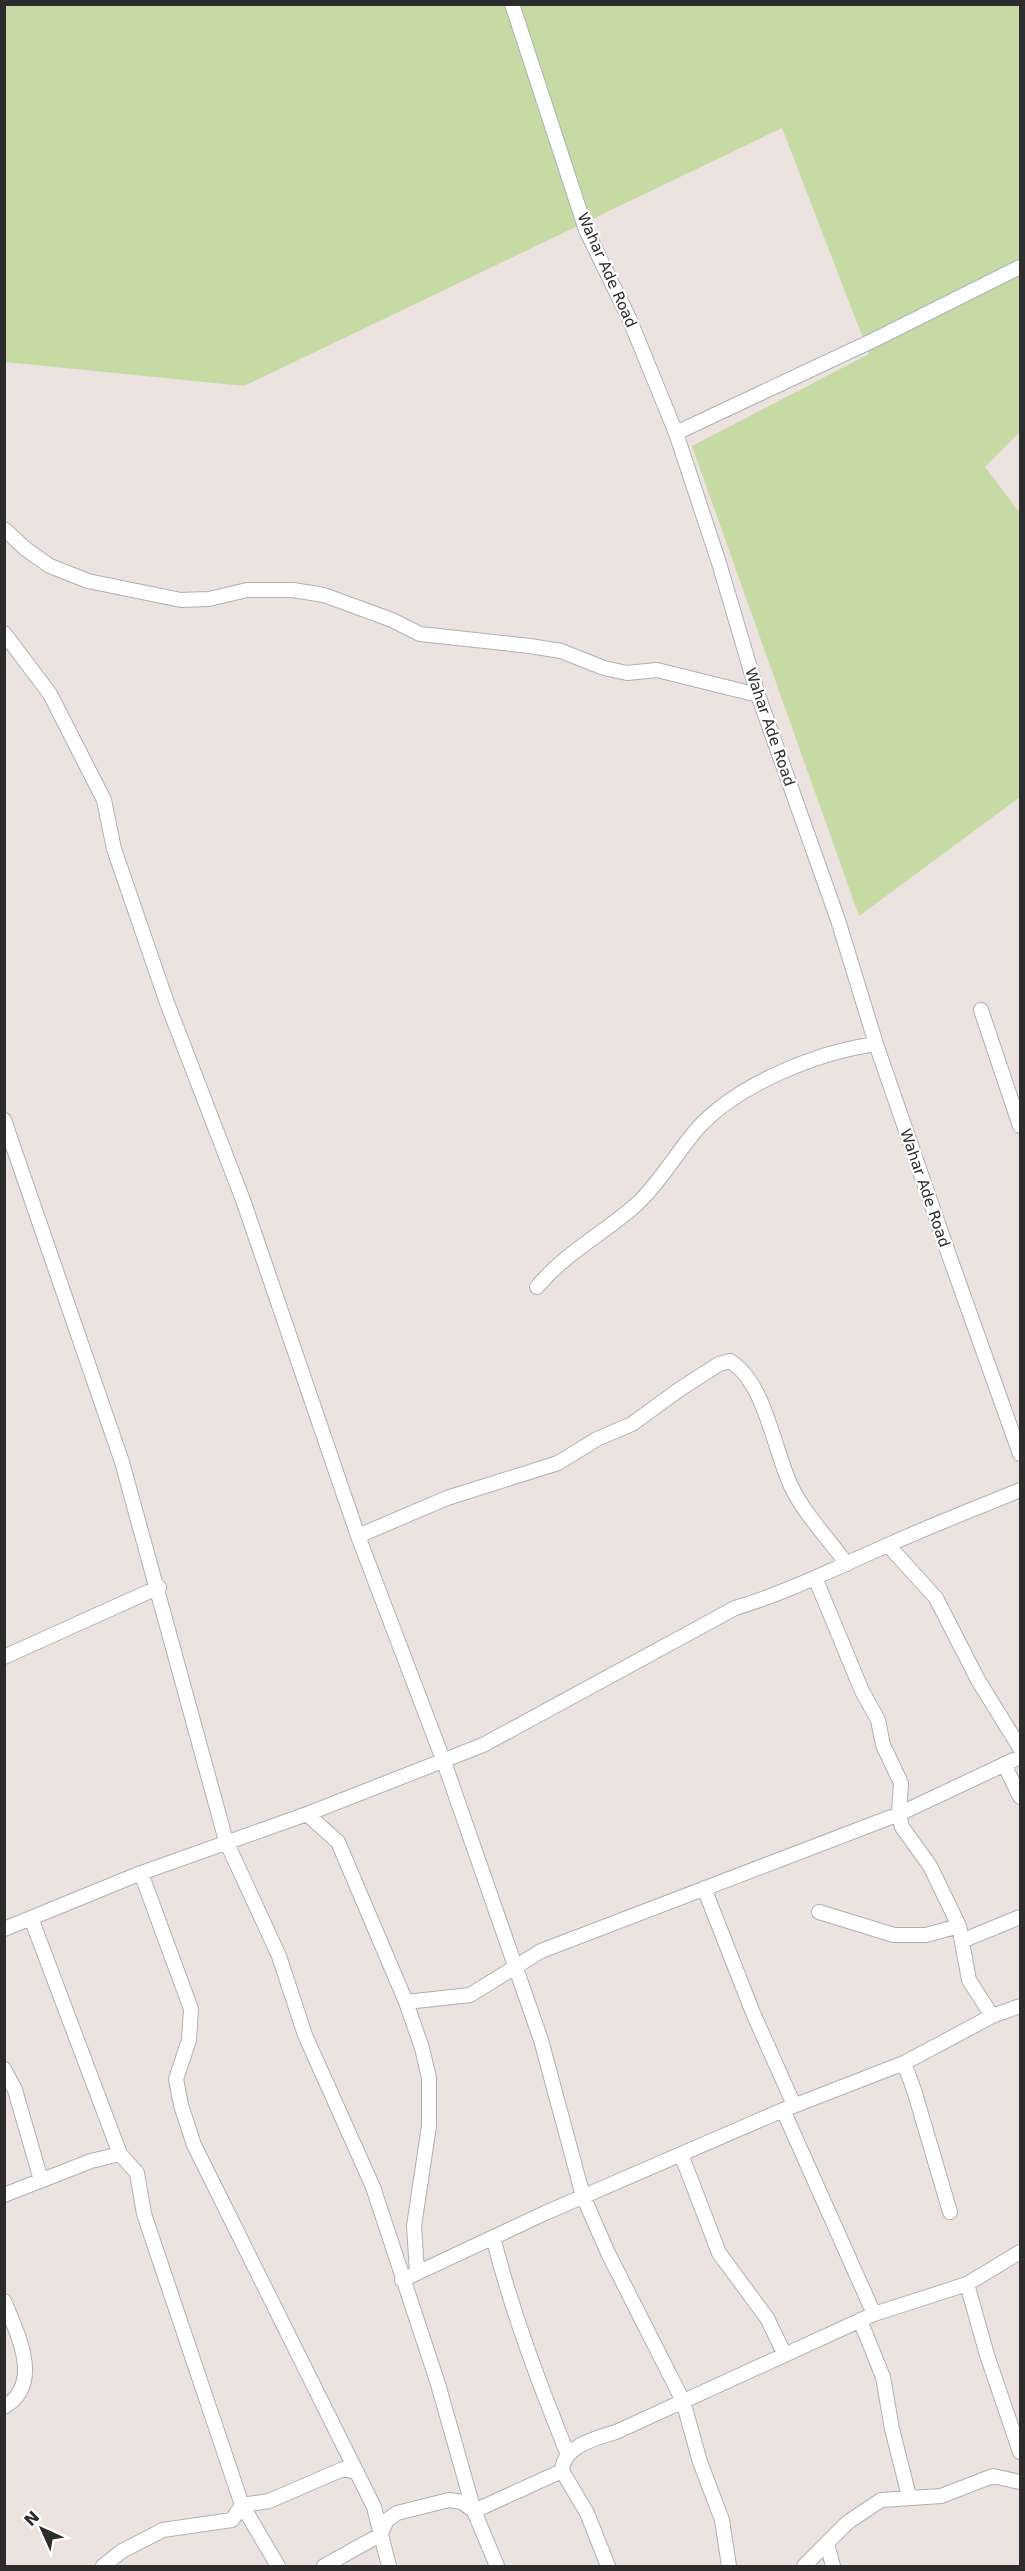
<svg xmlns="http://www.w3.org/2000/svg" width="1025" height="2571" font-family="'DejaVu Sans',sans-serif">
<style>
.green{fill:#c5dba3}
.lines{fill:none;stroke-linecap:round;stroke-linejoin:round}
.minor-casing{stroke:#acb1b6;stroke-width:16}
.minor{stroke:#fff;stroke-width:14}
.labels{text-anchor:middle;stroke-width:4.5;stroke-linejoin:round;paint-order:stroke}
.street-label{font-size:15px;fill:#2c2c2c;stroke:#fff}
</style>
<rect width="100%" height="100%" fill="#ece3e0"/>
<path class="green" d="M4 5H1020V432L985 467 1020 513V797L859 916 692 446 869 354 782 128 244 386 5 362Z"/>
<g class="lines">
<g class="minor-casing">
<path id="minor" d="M512 4 586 230 629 318 676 433 719 563 758 695 838 920 876 1044 950 1258 1020 1454
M676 433 876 339 1020 267
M4 529 27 550 50 566 88 581 181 600 209 599 247 590H293L324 595 392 620 420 634 530 646 561 651 604 668 627 673 657 670 758 695
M4 633 50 694 104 800 114 849 166 1000 243 1200 358 1536 444 1762 541 2040 583 2196 608 2253 683 2401 700 2462 722 2520 729 2566
M981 1010 1020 1126
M4 1120 122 1462 226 1841 279 1956 305 2035 373 2187 438 2384 474 2511 497 2566
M537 1287C566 1252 605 1233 638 1203 661 1181 677 1152 698 1128 738 1084 818 1052 876 1044
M358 1536 447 1498 558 1463 597 1439 632 1424 680 1389 719 1364 730 1361C765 1382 774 1450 791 1486 803 1512 830 1541 847 1564
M888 1545 936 1598 978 1680 1020 1748
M816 1580 862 1691 878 1720 883 1745 901 1783 899 1814 902 1827 930 1866 959 1926 969 1980 992 2016
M4 1657 159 1587
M1004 1764 1020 1797
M307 1814 338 1842 406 2002 422 2048 429 2078V2126L414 2226 417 2272
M141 1873 191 2009 189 2040 176 2079 181 2105 194 2145 374 2507 389 2566
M704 1888 753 2013 794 2105
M819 1912 894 1935H926L959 1926
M31 1918 120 2154
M4 1929 141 1873 307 1814 483 1745 735 1608C789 1592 837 1567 888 1545 932 1525 977 1508 1020 1490
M964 1940 1020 1917
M406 2002 470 1995 541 1951 899 1814 1020 1757
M904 2063 914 2090 950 2212
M4 2069 15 2090 41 2180
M783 2110 874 2314
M681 2154 719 2253 767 2318 785 2355
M4 2195 91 2161 120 2154 137 2173 144 2214 242 2505 278 2566
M493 2237C512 2312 539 2383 568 2455
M402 2280 545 2213 783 2110 904 2063 992 2016 1020 2006
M967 2284 987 2355 1020 2452
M4 2301C17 2333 44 2384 4 2407
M860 2320 883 2377 892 2429 909 2496
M562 2471 587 2513 608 2566
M827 2544 833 2566
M103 2566 122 2551 163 2530 232 2520 242 2505 269 2501 343 2469 357 2472
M324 2566 380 2535 387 2520 397 2513 449 2500 462 2502 474 2511 562 2471C563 2446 596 2438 616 2432L874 2314 967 2284 1020 2252
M804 2566 848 2522 881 2500 941 2496 993 2476 1020 2482"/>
</g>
<use href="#minor" class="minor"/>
</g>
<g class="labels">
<g class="street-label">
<text transform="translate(607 270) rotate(66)" y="5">Wahar Ade Road</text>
<text transform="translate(770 727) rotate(71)" y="5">Wahar Ade Road</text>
<text transform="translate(925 1188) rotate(71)" y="5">Wahar Ade Road</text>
</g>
</g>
<rect width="1025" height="2571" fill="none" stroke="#2c2c2c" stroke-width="12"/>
<g transform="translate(42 2529) rotate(315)" stroke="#ffffff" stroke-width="4.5" paint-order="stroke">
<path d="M0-4.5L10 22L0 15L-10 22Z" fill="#2c2c2c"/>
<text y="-9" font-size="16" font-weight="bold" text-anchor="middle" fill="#2c2c2c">N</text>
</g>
</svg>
